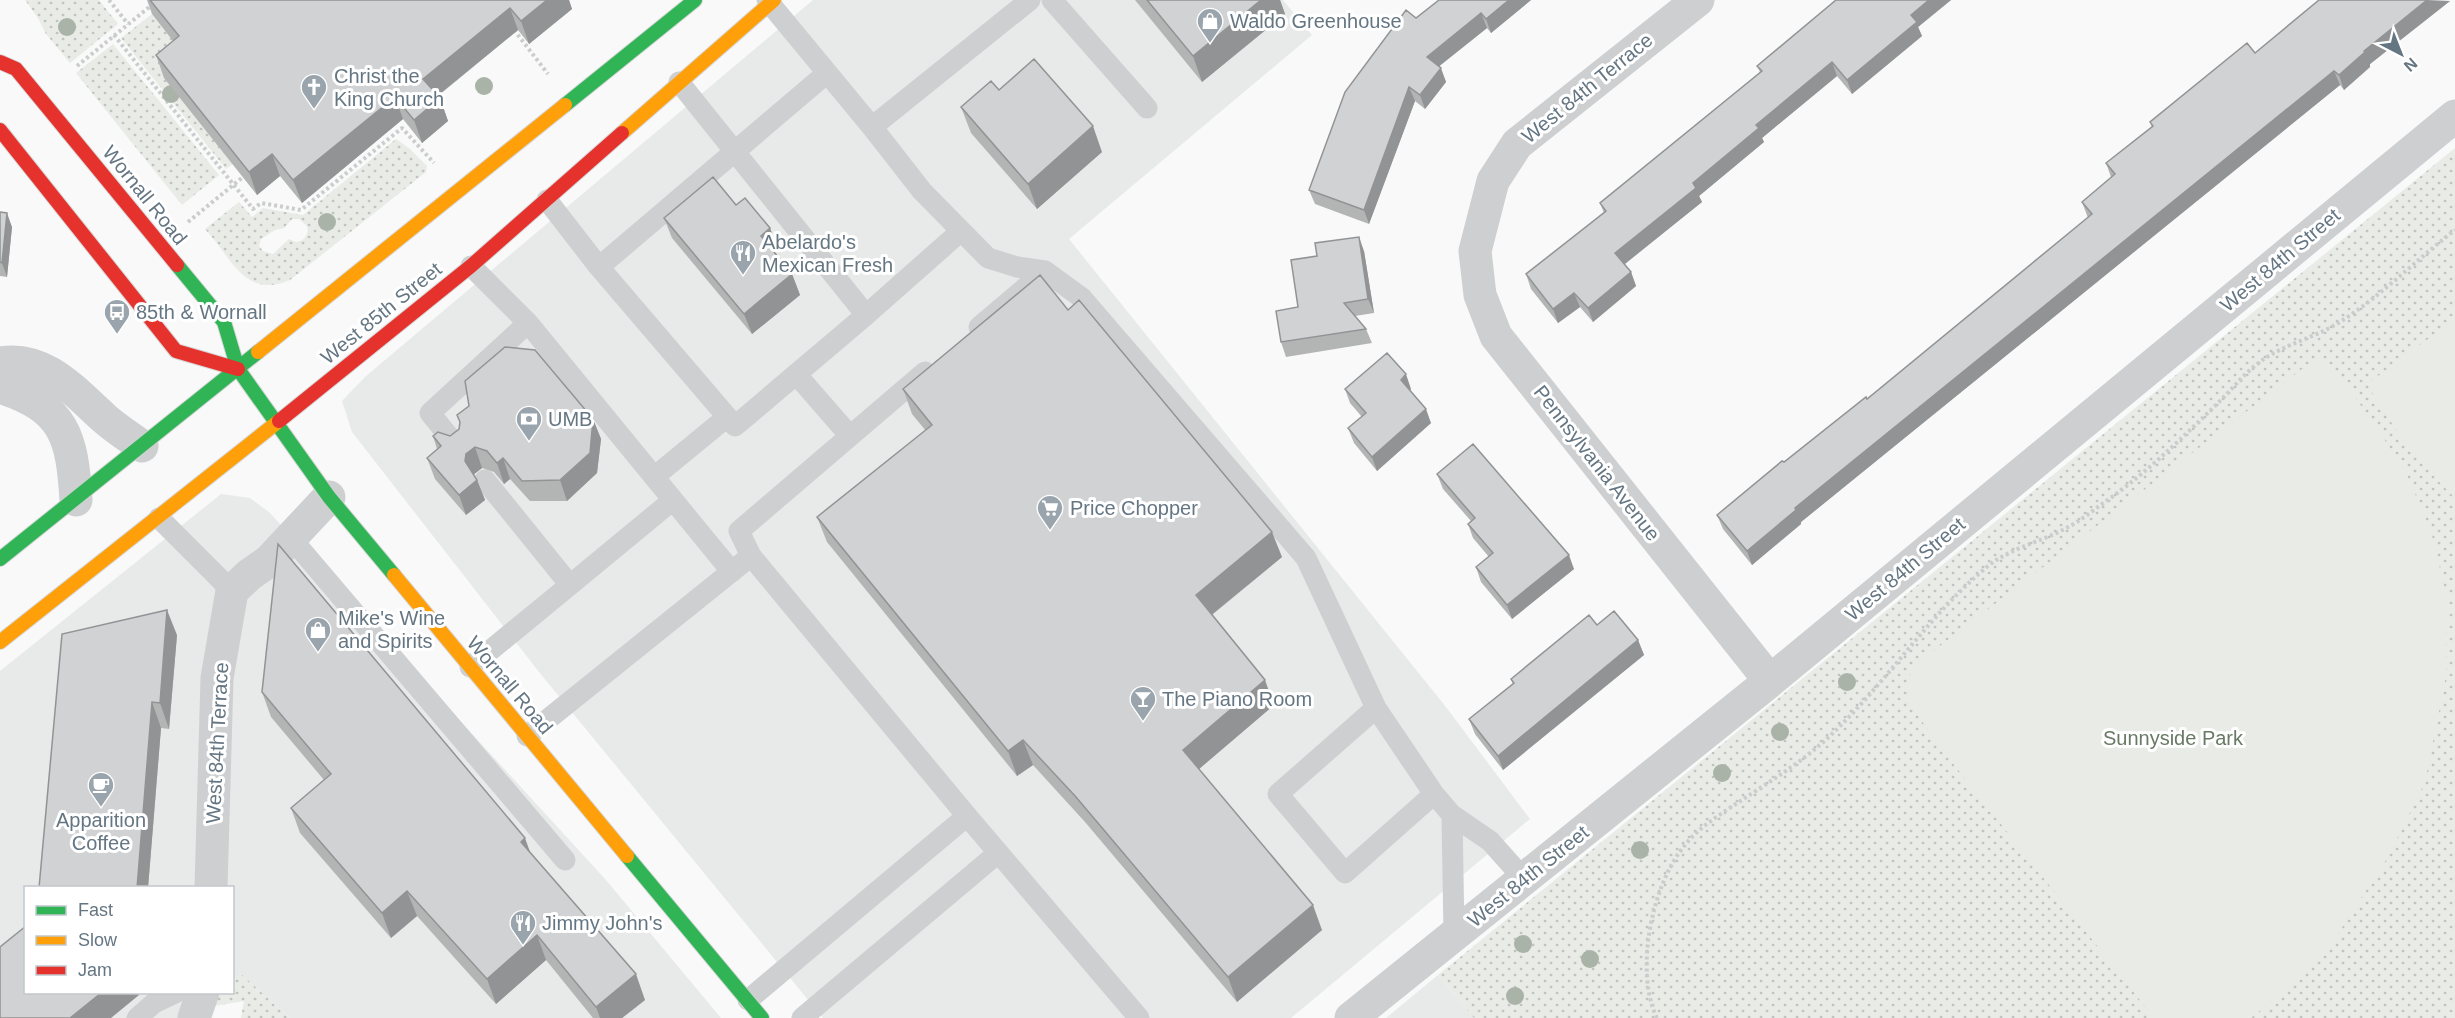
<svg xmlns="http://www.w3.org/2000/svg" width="2455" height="1018" font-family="Arial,sans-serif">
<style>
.built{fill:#e8e9e9}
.grass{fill:url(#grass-dots);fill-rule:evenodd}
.pitch{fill:#e8ebe6}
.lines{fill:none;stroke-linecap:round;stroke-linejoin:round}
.fast-casing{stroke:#d5d6d7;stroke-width:16}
.slow-casing{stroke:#d5d6d7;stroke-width:16}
.jam-casing{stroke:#d5d6d7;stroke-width:16}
.path{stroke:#cbcccd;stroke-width:4;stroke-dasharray:3 3;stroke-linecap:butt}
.lane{stroke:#cecfd0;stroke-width:21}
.street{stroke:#cecfd0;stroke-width:33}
.fast{stroke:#30b455;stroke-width:14}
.slow{stroke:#ff9f0a;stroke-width:14}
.jam{stroke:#e5322d;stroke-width:14}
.tree{fill:#a9b3a7}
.wall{fill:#b3b5b5}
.shaded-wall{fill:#929394}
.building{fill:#d0d2d3;stroke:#929394;stroke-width:1.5}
.labels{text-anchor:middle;stroke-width:6;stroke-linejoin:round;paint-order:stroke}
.poi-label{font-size:20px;fill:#657683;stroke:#fff;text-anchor:start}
.street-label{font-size:20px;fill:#657683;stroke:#fff}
.park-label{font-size:20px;fill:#687a64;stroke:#fff}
</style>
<defs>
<pattern id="grass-dots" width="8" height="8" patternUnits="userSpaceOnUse" patternTransform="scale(1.5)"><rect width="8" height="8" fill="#e8ebe6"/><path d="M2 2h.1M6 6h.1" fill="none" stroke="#c0c3c0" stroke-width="1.8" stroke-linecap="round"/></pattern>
</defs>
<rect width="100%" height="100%" fill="#f9f9f9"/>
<path class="built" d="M813 0H1283L1312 35 1069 239 1446 707 1530 819 1291 1018H823L539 672 352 432 342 401 366 376Z
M221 494 250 498 269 512 606 880 721 1018H290L241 974 233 981 232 888H26V992L218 993 187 1018H0V671Z
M1438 975 1474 1018H1386Z"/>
<path class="grass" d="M25 0H99L118 24 70 63 46 34 38 18Z
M152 14 188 59 233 164 226 169 121 38Z
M113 44 219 175 182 205 76 73Z
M396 139 410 149 427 166 426 172 290 280C244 300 231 256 205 229L239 202 252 217 263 208 303 215ZM292 219H299L307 226C309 234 305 241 296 242L289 239 273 254 263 251 259 246 261 239 275 230 284 228Z
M2455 148V1018H1474L1438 975Z
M241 974 290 1018H241L244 1001 214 1006 218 993 232 992 233 981Z"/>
<path class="pitch" d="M2455 319V498C2420 464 2391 426 2367 384Z
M2319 356 2355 397 2404 468 2431 531 2447 598 2446 676 2425 782 2388 857 2336 937 2283 992 2251 1018H2154L1951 761 1907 701 1911 668Z"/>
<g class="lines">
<g class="fast-casing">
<path id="fast" d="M565 105 695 0
M177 265 224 322 238 369 329 497 394 575
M0 559 258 352
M627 856 762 1018"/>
</g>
<g class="slow-casing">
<path id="slow" d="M622 133 774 0
M258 352 565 105
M394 575 627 856
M0 642 279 421"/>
</g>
<g class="jam-casing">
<path id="jam" d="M0 62 16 69 177 265
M0 130 176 351 238 369
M279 421 471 266 622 133"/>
</g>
<path class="path" d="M109 0 128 24
M514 30 548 74
M114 35 253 209 261 203 301 210 402 128 434 163
M77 66 153 4
M188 222 243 177
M1657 1018C1634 971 1652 884 1685 845 1701 825 1724 812 1745 798 1777 777 1809 757 1835 731 1889 679 1930 614 1988 566 2012 547 2042 542 2068 527 2080 521 2091 512 2102 504 2146 474 2184 436 2222 399 2233 388 2243 375 2256 365 2280 345 2313 339 2340 322 2381 296 2416 260 2455 230"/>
<path class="lane" d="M767 0 872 127 1030 0
M1052 0 1147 108
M872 127 922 191 988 258 1017 267 1045 271 1082 298 1306 558 1376 708 1434 794 1452 815 1490 841 1524 879
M547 200 599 267 735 426 866 315 679 82
M471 266 528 323 732 572
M599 267 827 73
M866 315 961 231
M979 327 1045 271
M796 374 850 436
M455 444 430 413 528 323
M654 477 727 417
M485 480 570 585 673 500
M159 518 232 591
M291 538 565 860
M751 556 739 531 925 372
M470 667 570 585
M1376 708 1278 794 1345 873 1434 794
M527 736 751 556 967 816 1139 1018
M1452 815 1454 935
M748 1000 967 816
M137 1018 154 1003 177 992
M802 1018 998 853"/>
<path class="street" d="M1698 0 1517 144 1493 181 1475 251 1480 295 1496 336 1770 681
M0 363C44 355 74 391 104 418 115 428 129 437 142 446
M0 387C65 408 72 436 76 500
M211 888 217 678 232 591 249 575 269 561 329 497
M194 1018 203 992
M1351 1018 1770 681 2455 116"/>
<use href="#fast" class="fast"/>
<use href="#slow" class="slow"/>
<use href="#jam" class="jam"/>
</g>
<g class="tree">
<circle cx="67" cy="27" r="9"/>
<circle cx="484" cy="86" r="9"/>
<circle cx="171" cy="94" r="9"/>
<circle cx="327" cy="222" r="9"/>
<circle cx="1847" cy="682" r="9"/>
<circle cx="1780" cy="732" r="9"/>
<circle cx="1722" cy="773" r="9"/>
<circle cx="1640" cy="850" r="9"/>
<circle cx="1523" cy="944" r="9"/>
<circle cx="1590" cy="959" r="9"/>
<circle cx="1515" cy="996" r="9"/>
</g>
<path class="wall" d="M147 0H569L572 9 529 44 518 30 438 96 440 98 448 121 422 143 403 119 302 203 280 176 257 195 164 78 156 55 173 41 152 14Z
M1135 0H1280L1285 14 1202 82Z
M1531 0 1491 33 1487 28 1439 66 1446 82 1425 109 1415 101 1369 224 1315 204 1309 190 1416 18Z
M1836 0H1951L1918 27 1922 36 1852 94 1837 76 1762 138 1764 142 1699 196 1702 202 1624 264 1631 272 1636 286 1593 322 1580 307 1558 323 1531 289 1526 274 1604 213 1600 203 1760 72 1757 66Z
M2450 1 2370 64V67L2344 90 2340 85 1801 522V524L1752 565 1723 529 1717 515 1784 462 1867 399 2088 218 2082 202 2111 177 2106 163 2152 127 2150 122 2255 53Z
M999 90 1102 152 1037 209 971 133 961 107Z
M736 205 770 228 778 249 774 252 792 274 800 295 752 334 672 238 664 218Z
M0 212 12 227 7 277 0 276Z
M1364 251 1374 313 1355 316 1366 329 1372 343 1286 357 1281 342Z
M1068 310 1282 557 1212 615 1274 705 1199 769 1322 930 1237 1002 1085 822 1033 765 1017 776 827 542 817 517 926 431 912 414 903 389Z
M1345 389H1411L1410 390 1431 423 1377 471 1354 443 1348 428 1362 417 1350 403Z
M593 419 601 439 597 473 567 501H530L510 479 504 484 494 472 482 468 474 474 477 480 485 500 466 515 435 479 427 458 437 449 433 436H450Z
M1437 474 1574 569 1512 619 1481 582 1476 567 1489 557 1473 538 1468 524 1471 521 1443 489Z
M1597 625 1638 640 1644 655 1503 770 1475 734 1469 719 1513 684 1511 679Z
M177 635 169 729 161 728 148 888H39Z
M262 692 531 853 645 1000 622 1018H593L546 960 496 1004 417 916 391 938 300 833 291 808 324 780 271 717Z"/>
<path class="shaded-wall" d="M547 0H569L572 9 529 44 521 21Z
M1261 0H1280L1285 14 1202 82 1193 56Z
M1509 0H1531L1491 33 1486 19Z
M1929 0H1951L1918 27 1922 36 1852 94 1847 80 1911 15Z
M2427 0 2450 1 2370 64V67L2344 90 2339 75 2364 51Z
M510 8 518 30 431 101 423 79Z
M1481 13 1487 28 1432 72 1427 57Z
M1832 62 1837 76 1762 138 1764 142 1699 196 1702 202 1620 268 1615 253 1756 125Z
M1441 68 1446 82 1425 109 1420 95Z
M2334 71 2340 85 1801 522V524L1752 565 1747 551 1795 508Z
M1409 87 1415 101 1369 224 1364 210Z
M395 97 403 119 302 203 293 180Z
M440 98 448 121 422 143 414 120Z
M1093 126 1102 152 1037 209 1028 184Z
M272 154 280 176 257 195 249 172Z
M7 213 12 227 7 277 2 263Z
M770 228 778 249 768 257 761 236Z
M1359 237 1364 251 1374 313 1368 299Z
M1631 272 1636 286 1593 322 1588 308Z
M792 274 800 295 752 334 744 314Z
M1574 293 1580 307 1558 323 1553 309Z
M1406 374 1411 389 1406 394 1401 380Z
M1426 409 1431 423 1377 471 1372 457Z
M593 419 601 439 597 473 567 501 560 480Z
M475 447 482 468 473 475 465 461 466 454Z
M503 458 510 479 504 484 497 463Z
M477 480 485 500 466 515 459 495Z
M1272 532 1282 557 1205 620 1196 595Z
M1569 555 1574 569 1512 619 1507 605Z
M167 610 177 635 169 729 160 703Z
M1638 640 1644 655 1503 770 1498 756Z
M1265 680 1274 705 1192 775 1183 750Z
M152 702 161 728 148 888H137Z
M1023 740 1033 765 1017 776 1008 751Z
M525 838 534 863 521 842Z
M407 891 417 916 391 938 382 913Z
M1313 905 1322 930 1237 1002 1228 977Z
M537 935 546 960 496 1004 487 979Z
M636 974 645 1000 622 1018H600L596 1007Z
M101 993H139V995L111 1018H70Z"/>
<path class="building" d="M150 0H547L521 21 510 8 423 79 440 98 414 120 395 97 293 180 272 154 249 172 156 55 179 36Z
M1147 0H1261L1193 56Z
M1439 0H1509L1486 19 1481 13 1427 57 1441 68 1420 95 1409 87 1364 210 1309 190 1345 92 1406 10 1416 18Z
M1836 0H1929L1911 15 1917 22 1847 80 1832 62 1756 125 1759 128 1693 183 1696 188 1615 253 1631 272 1588 308 1574 293 1553 309 1526 274 1606 211 1600 203 1762 71 1757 66Z
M2319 0H2427L2364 51 2365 52 2339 75 2334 71 1795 508 1796 510 1747 551 1717 515 1782 461 1784 462 1866 397 1867 399 2092 214 2082 202 2115 174 2106 163 2153 126 2150 122 2247 43 2255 53Z
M1034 59 1093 126 1028 184 961 107 991 81 999 90Z
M713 177 736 205 745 198 770 228 761 236 792 274 744 314 664 218Z
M0 212 7 213 2 263 0 262Z
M1359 237 1368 299 1344 303 1366 329 1281 342 1276 311 1298 307 1291 260 1317 256 1315 243Z
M1040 275 1068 310 1079 300 1272 532 1196 595 1265 680 1183 750 1313 905 1228 977 1076 797 1023 740 1008 751 817 517 932 425 903 389Z
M505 347 535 350 593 419 590 453 560 480 522 481 503 458 497 463 487 451 475 447 466 454 465 461 477 480 459 495 427 458 441 446 433 436 438 432 450 436 459 429 460 422 457 415 469 406 465 381Z
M1387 353 1406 374 1401 380 1426 409 1372 457 1348 428 1366 413 1345 389Z
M1473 444 1569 555 1507 605 1476 567 1493 553 1468 524 1475 518 1437 474Z
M278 544 525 838 521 842 636 974 596 1007 537 935 487 979 407 891 382 913 291 808 331 774 262 692Z
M167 610 160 703 152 702 137 888H39L62 634Z
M1614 611 1638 640 1498 756 1469 719 1514 683 1511 679 1589 615 1597 625Z
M26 926V993H101L70 1018H0V947Z"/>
<defs>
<g id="shop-pin" transform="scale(1.35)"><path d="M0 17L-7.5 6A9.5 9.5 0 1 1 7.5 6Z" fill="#99a4ac" stroke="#fff"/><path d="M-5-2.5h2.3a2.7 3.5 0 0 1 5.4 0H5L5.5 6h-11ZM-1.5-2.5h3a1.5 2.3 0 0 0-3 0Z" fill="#fff"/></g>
<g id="church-pin" transform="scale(1.35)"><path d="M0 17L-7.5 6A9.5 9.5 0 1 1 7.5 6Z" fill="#99a4ac" stroke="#fff"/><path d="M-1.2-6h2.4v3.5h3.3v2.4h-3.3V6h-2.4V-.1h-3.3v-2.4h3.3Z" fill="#fff"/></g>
<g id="restaurant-pin" transform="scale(1.35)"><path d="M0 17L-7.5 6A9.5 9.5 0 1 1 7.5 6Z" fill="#99a4ac" stroke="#fff"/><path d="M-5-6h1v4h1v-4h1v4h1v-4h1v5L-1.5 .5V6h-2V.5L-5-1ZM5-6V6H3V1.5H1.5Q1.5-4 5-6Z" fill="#fff"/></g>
<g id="bus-pin" transform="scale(1.35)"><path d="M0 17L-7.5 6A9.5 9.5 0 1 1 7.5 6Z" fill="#99a4ac" stroke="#fff"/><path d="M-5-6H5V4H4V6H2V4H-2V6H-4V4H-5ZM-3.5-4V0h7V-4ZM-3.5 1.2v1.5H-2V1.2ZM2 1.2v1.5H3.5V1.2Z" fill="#fff"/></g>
<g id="bank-pin" transform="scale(1.35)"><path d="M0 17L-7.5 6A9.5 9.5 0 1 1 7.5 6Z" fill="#99a4ac" stroke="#fff"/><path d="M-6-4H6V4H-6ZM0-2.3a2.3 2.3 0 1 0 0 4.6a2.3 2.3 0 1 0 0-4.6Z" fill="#fff"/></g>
<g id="supermarket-pin" transform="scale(1.35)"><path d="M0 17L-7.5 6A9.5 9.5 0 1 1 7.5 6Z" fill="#99a4ac" stroke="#fff"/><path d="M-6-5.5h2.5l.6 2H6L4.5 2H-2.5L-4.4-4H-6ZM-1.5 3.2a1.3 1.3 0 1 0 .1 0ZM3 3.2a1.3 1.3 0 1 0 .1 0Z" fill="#fff"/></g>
<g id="bar-pin" transform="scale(1.35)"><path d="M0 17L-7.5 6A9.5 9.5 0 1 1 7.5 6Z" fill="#99a4ac" stroke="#fff"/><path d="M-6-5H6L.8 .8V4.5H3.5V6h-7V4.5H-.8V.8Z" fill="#fff"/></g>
<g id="cafe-pin" transform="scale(1.35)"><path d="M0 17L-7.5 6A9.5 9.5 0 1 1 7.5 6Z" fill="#99a4ac" stroke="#fff"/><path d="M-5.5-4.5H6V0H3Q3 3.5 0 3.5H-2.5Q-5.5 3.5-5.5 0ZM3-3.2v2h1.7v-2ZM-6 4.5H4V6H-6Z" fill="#fff"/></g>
</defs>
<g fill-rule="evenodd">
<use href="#shop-pin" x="1210" y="21"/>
<use href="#church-pin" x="314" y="87"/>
<use href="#restaurant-pin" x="743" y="253"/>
<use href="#bus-pin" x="117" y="312"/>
<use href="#bank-pin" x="529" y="419"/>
<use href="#supermarket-pin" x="1050" y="508"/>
<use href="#shop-pin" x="318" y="630"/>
<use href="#bar-pin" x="1143" y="699"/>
<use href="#cafe-pin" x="101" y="785"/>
<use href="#restaurant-pin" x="523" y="923"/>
</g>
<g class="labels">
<g class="poi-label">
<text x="1230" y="28">Waldo Greenhouse</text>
<text x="334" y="83">Christ the<tspan x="334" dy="23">King Church</tspan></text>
<text x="762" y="249">Abelardo's<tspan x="762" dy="23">Mexican Fresh</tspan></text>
<text x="136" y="319">85th &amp; Wornall</text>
<text x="548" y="426">UMB</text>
<text x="1070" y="515">Price Chopper</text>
<text x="338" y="625">Mike's Wine<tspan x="338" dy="23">and Spirits</tspan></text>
<text x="1162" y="706">The Piano Room</text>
<text x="101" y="827" text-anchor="middle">Apparition<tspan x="101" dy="23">Coffee</tspan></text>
<text x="542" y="930">Jimmy John's</text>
</g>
<g class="street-label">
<text transform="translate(1587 88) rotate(-39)" y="7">West 84th Terrace</text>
<text transform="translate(145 195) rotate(51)" y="7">Wornall Road</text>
<text transform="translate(2280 260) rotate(-40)" y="7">West 84th Street</text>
<text transform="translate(381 313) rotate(-39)" y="7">West 85th Street</text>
<text transform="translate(1597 463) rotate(52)" y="7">Pennsylvania Avenue</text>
<text transform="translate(1905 569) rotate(-40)" y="7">West 84th Street</text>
<text transform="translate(510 685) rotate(50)" y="7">Wornall Road</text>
<text transform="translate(217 743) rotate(-87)" y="7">West 84th Terrace</text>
<text transform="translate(1528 876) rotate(-39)" y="7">West 84th Street</text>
</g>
<g class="park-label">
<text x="2173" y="745">Sunnyside Park</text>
</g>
</g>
<rect x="24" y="886" width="210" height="108" fill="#ffffff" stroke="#c1c8cd" stroke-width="1.5"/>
<rect x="36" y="906" width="30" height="9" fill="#30b455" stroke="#c1c8cd" stroke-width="1.5"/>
<text x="78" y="916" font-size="18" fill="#657683">Fast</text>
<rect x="36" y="936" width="30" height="9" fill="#ff9f0a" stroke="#c1c8cd" stroke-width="1.5"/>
<text x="78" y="946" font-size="18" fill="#657683">Slow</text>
<rect x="36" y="966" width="30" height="9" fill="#e5322d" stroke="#c1c8cd" stroke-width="1.5"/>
<text x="78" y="976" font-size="18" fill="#657683">Jam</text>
<g transform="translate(2401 54) rotate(138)" stroke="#ffffff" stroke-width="4.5" paint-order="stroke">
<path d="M0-4.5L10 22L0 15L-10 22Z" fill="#657683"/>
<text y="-9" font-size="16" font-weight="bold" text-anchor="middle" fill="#657683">N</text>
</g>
</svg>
